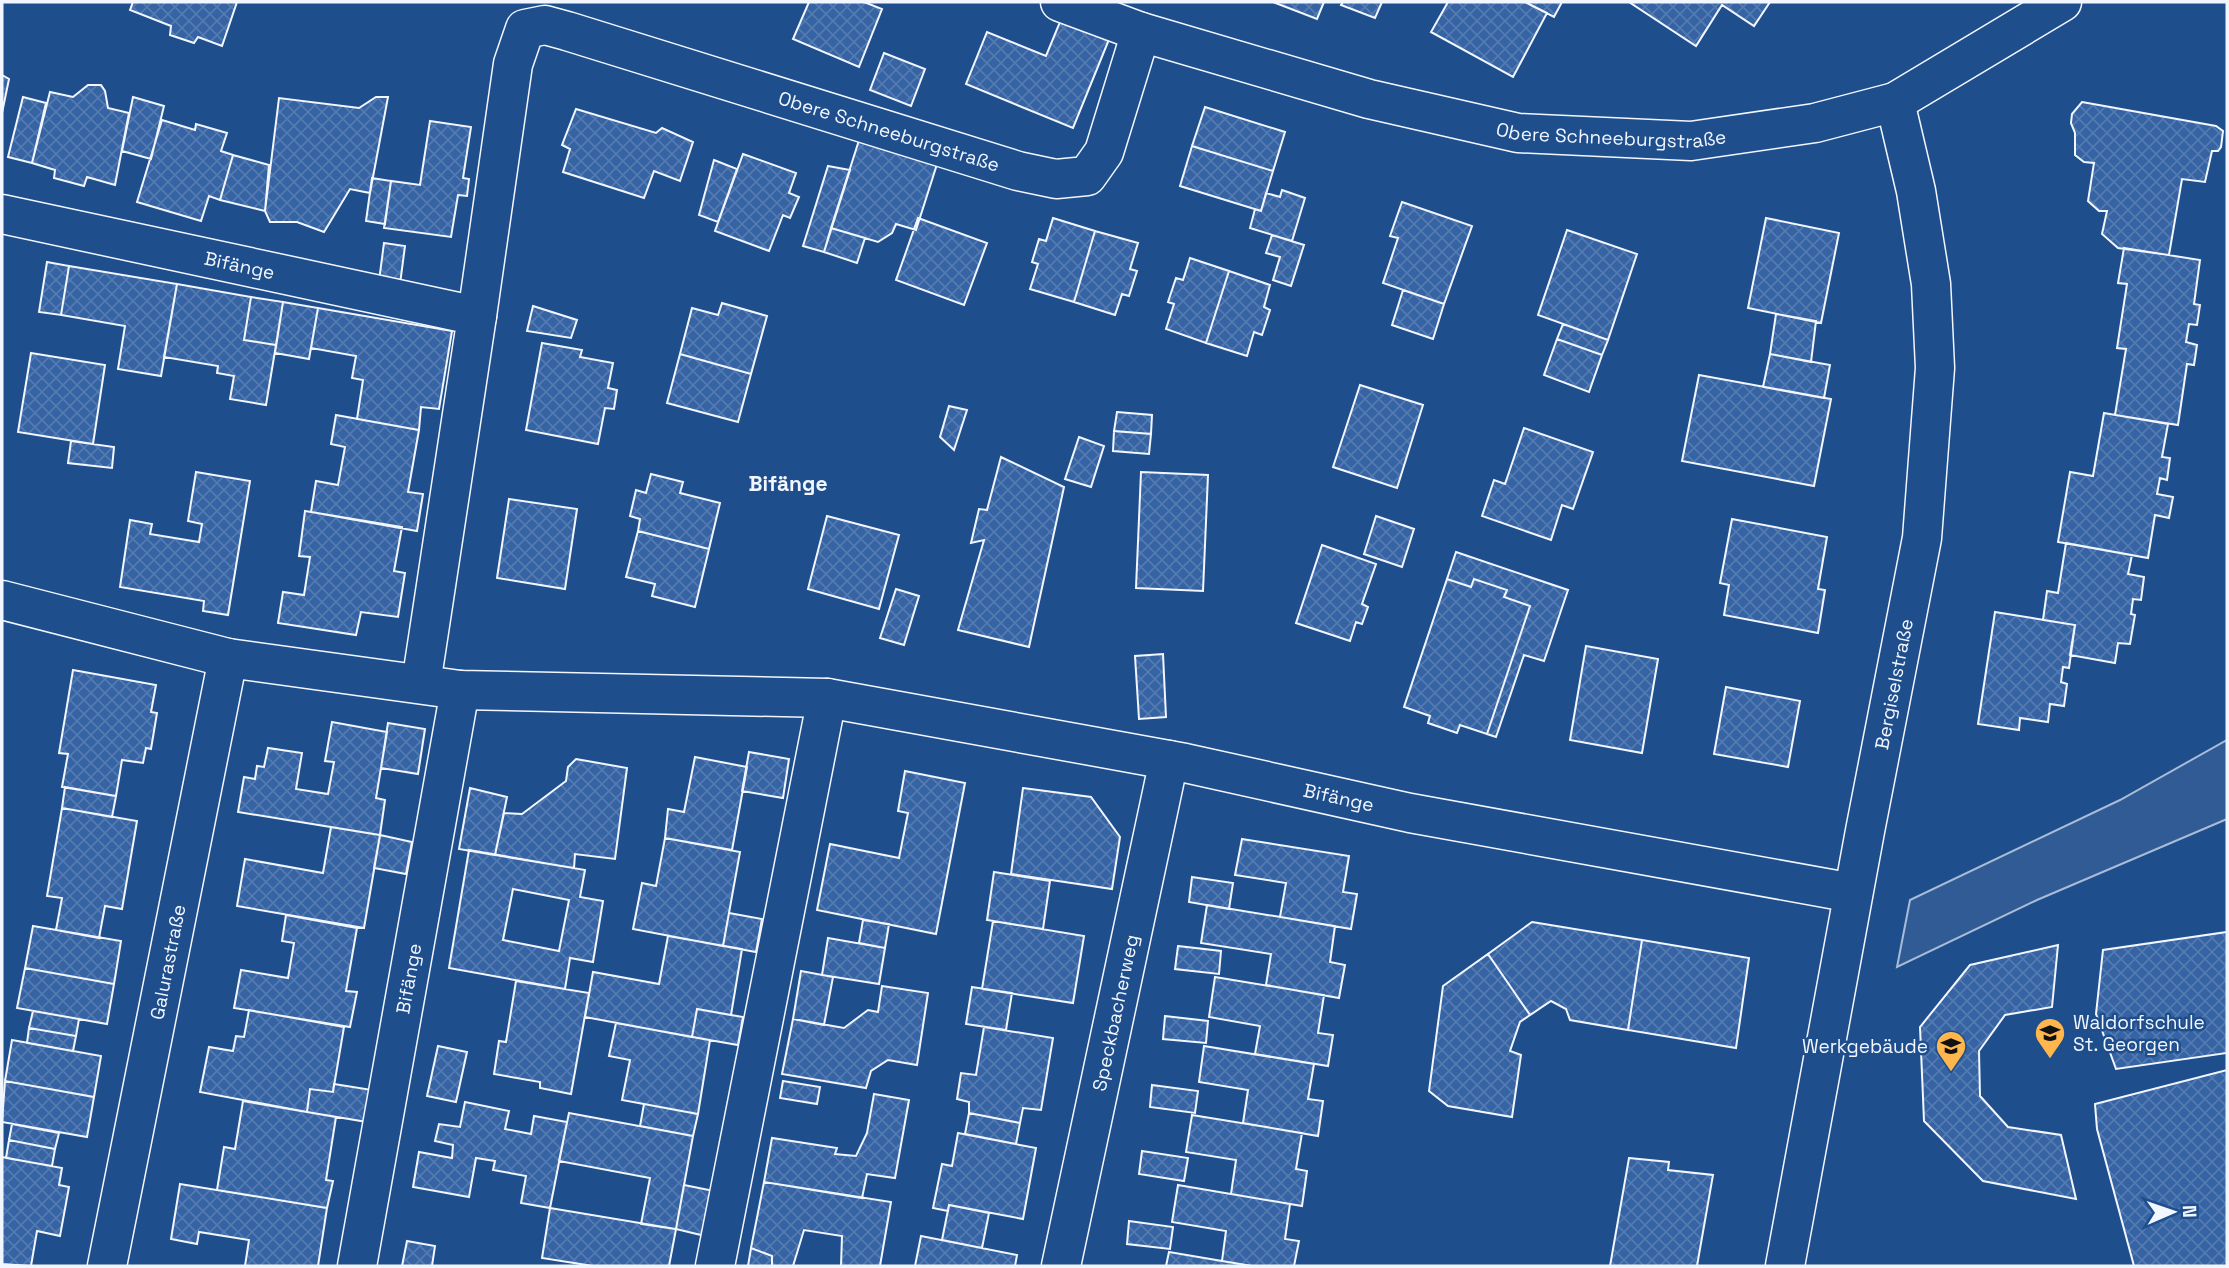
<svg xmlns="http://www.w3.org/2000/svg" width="2229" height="1268" font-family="'Space Grotesk',sans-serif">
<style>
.built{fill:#305b95;stroke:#a8bbd7;stroke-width:2}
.building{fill:url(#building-cross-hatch);stroke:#f2f6ff;stroke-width:2;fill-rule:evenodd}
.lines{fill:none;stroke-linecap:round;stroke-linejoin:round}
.minor-casing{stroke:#f2f6ff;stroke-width:41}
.minor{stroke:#1f4e8c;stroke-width:38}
.labels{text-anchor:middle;stroke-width:5;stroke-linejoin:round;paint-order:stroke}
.street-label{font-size:19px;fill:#f2f6ff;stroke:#1f4e8c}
.poi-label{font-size:19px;fill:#f2f6ff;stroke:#1f4e8c;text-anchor:start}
.neighbourhood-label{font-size:21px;font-weight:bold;fill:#f2f6ff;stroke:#1f4e8c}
</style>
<defs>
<pattern id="building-cross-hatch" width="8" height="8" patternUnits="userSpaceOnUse" patternTransform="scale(1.75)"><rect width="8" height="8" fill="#3563a3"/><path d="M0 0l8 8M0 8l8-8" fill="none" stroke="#537ab1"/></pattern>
</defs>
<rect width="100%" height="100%" fill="#1f4e8c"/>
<path class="built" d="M2227 740V819L2037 900 1897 967 1910 900 2120 800Z"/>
<path class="building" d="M133 2H237L222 46 198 37 194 43 170 35 171 26 130 10Z
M809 2H864L882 9 859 67 793 39Z
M1273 2H1324L1317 19Z
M1343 2H1382L1375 18 1341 5Z
M1448 2H1525L1547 13 1513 77 1431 32Z
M1525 2H1562L1554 17Z
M1629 2H1770L1754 26 1722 5 1696 46Z
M1062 17 1110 37 1073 128 966 84 987 32 1046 56Z
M884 53 925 69 911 106 870 90Z
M2 75 9 79 2 113Z
M88 85H101L105 91 108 108 129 113 115 185 87 177 84 186 54 178 55 170 32 163 50 92 73 97Z
M23 97 46 103 32 163 8 157Z
M133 97 164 106 151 159 122 151Z
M376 97H388L370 193 350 189 324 232 297 222H270L265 211 279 98 359 108Z
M2082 102 2216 126 2223 131 2221 147 2218 151H2212L2205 182 2182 179 2169 255 2118 248 2102 234 2107 211H2099L2088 201 2094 163 2084 162 2075 155V133L2071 123 2072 114Z
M1205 107 1285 132 1273 171 1192 146Z
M576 109 656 133 662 128 693 142 680 181 654 171 644 198 563 172 570 149 562 145Z
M162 120 195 130 196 124 227 133 221 151 233 155 220 200 209 196 201 221 137 202Z
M430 121 471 127 463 178 469 179 467 196 458 195 451 237 384 228 391 181 420 185Z
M861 134 939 158 916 230 896 224 892 233 878 242 831 228Z
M1192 146 1273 171 1261 211 1180 186Z
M743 154 796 173 789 193 799 197 790 218 783 215 769 251 715 231Z
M233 155 269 165 265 211 220 200Z
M714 160 737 169 718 222 699 215Z
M828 166 850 170 824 252 803 246Z
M372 178 391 181 385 224 366 221Z
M1282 190 1305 198 1292 241 1250 228 1255 209 1261 211 1266 193 1280 197Z
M1402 202 1472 226 1444 304 1383 283 1398 238 1390 236Z
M918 218 987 243 964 305 896 280Z
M1053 218 1095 231 1074 302 1030 289 1038 264 1032 262 1039 239 1046 241Z
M1766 218 1839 233 1821 323 1748 308Z
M831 228 865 238 857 263 824 252Z
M1567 230 1637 254 1608 340 1538 315Z
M1095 231 1138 243 1130 269 1137 271 1129 296 1122 294 1115 315 1074 302Z
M1272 235 1304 245 1291 286 1273 280 1280 257 1266 253Z
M384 243 405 246 400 284 379 281Z
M2124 248 2200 260 2194 304 2200 305 2197 325 2189 324 2186 342 2197 345 2194 365 2187 364 2178 425 2115 415 2126 349 2117 348 2127 284 2118 283Z
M1190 258 1229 271 1206 343 1166 329 1174 304 1168 302 1176 278 1183 280Z
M47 262 69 266 61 315 39 312Z
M69 266 177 284 161 376 118 369 125 326 61 315Z
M1229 271 1270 285 1264 307 1270 310 1262 335 1254 332 1247 356 1206 343Z
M177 284 251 297 244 340 276 345 266 405 230 399 234 376 217 373 218 366 164 357Z
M1403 290 1444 304 1433 339 1392 325Z
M251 297 283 302 276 345 244 340Z
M283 302 318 308 309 359 275 353Z
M722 303 767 316 751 374 680 354 692 308 718 315Z
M533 306 577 320 571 338 527 331Z
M318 308 452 331 439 409 421 407 419 430 357 419 363 380 352 378 356 356 311 348Z
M1776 314 1816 321 1811 362 1770 354Z
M1563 324 1608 340 1602 355 1557 339Z
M1557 339 1602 355 1589 392 1544 375Z
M542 343 582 350 580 357 613 363 608 388 617 390 614 409 605 408 598 444 526 430Z
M31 353 105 365 93 444 18 432Z
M680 354 751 374 738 422 667 403Z
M1770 354 1830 365 1824 398 1763 387Z
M1699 375 1831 399 1814 486 1682 461Z
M1360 385 1423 405 1397 488 1333 467Z
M949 406 967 410 954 450 940 437Z
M1117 412 1152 415 1151 434 1114 431Z
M2104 413 2168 424 2162 457 2170 458 2167 480 2160 478 2157 494 2173 497 2169 518 2155 515 2148 558 2058 542 2070 472 2093 476Z
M336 415 419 430 408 492 423 494 417 531 311 512 316 481 338 485 345 447 331 444Z
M1524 428 1593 452 1573 509 1562 505 1551 540 1482 516 1494 480 1505 484Z
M1114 431 1151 434 1149 454 1113 451Z
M1079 437 1104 446 1091 487 1065 479Z
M71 441 114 447 112 468 68 463Z
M1001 457 1064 487 1029 647 958 630 984 540 971 543 979 509 987 510Z
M196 472 250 481 228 615 203 611 204 601 120 587 130 520 152 524 150 534 199 542 202 524 188 521Z
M1141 472 1208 475 1203 591 1136 588Z
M651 474 683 482 680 493 720 503 709 549 638 531 640 519 630 516 636 490 646 493Z
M509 499 577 509 565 589 497 578Z
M305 511 402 527 394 571 405 573 398 617 361 612 356 635 278 623 283 592 304 595 310 557 299 556Z
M827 516 899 535 879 609 808 589Z
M1376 516 1414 529 1402 567 1364 554Z
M1732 519 1827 537 1818 589 1825 590 1818 633 1724 615 1729 585 1720 583Z
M638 531 709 549 695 607 652 596 655 584 626 577Z
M2066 543 2132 555 2128 574 2144 577 2141 600 2133 599 2131 614 2135 615 2130 644 2118 643 2115 663 2070 655 2075 625 2043 620 2047 591 2058 593Z
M1322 545 1376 564 1362 604 1368 607 1362 624 1356 622 1350 641 1296 623Z
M1456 552 1568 590 1544 661 1524 655 1496 737 1487 734 1530 606 1504 597 1507 590 1474 579 1471 587 1447 579Z
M1447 579 1471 587 1474 579 1507 590 1504 597 1530 606 1487 734 1460 725 1457 733 1428 723 1430 716 1404 707Z
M896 589 919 596 904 645 880 638Z
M1995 612 2075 625 2069 668 2063 667 2061 682 2067 684 2064 706 2050 704 2048 722 2020 718 2019 730 1978 724Z
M1586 646 1658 659 1642 753 1570 740Z
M1163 654 1166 717 1139 719 1135 656Z
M73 670 156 685 151 712 157 713 151 749 146 748 143 763 122 760 116 796 62 787 68 754 59 753Z
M1726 687 1800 701 1788 767 1714 754Z
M332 722 387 732 376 798 385 800 380 835 238 812 244 777 255 779 257 766 264 767 268 748 302 753 296 789 328 794 334 762 325 761Z
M388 723 425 729 418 774 381 768Z
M749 752 789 759 783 798 742 791Z
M695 757 747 767 732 850 665 838 668 809 684 812Z
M576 759 627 768 615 859 575 854 574 868 495 855 504 813 522 814 566 781 568 767Z
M905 771 965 783 936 934 817 910 830 844 899 858 908 813 898 811Z
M65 787 116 796 112 817 62 808Z
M470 788 507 797 495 855 459 849Z
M1023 788 1091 797 1120 837 1112 889 1011 874Z
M62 808 137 821 122 909 105 906 99 938 56 930 62 898 47 896Z
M331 827 380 835 364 928 237 906 245 859 323 873Z
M380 835 412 842 406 874 374 868Z
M665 838 740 852 723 946 633 929 642 883 656 886Z
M1242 839 1349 856 1343 892 1357 894 1351 929 1280 917 1286 883 1235 875Z
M469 850 585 870 580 897 603 901 593 962 570 958 565 989 449 968ZM513 889 569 900 559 951 503 940Z
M994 872 1050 881 1043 929 987 920Z
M1192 877 1233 883 1229 909 1189 902Z
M1207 905 1335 926 1330 962 1345 965 1339 998 1266 985 1271 954 1201 943Z
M729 913 762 919 756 952 723 946Z
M286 915 357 928 346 991 357 992 350 1027 234 1008 241 970 288 978 294 943 282 941Z
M863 920 889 924 885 948 859 943Z
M993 921 1084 936 1073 1003 982 989Z
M1532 922 1642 940 1628 1030 1570 1020 1566 1009 1551 1001 1530 1015 1488 954Z
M33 926 121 941 114 984 25 968Z
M2227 932V1053L2116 1069 2096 1014 2103 950Z
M668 936 742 949 731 1015 697 1009 692 1037 585 1017 593 972 659 984Z
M828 938 885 948 879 984 822 975Z
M1642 940 1749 958 1736 1048 1628 1030Z
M2058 945 2052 1007 2005 1015 1979 1051 1980 1096 2008 1127 2061 1135 2076 1199 1983 1181 1924 1121 1920 1027 1970 965Z
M1178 946 1221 951 1219 974 1175 969Z
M1488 954 1530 1015 1520 1022 1510 1051 1521 1055 1512 1117 1448 1106 1429 1091 1443 986Z
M25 968 114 984 107 1024 17 1008Z
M801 971 833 977 824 1025 793 1019Z
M1215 977 1324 995 1318 1033 1333 1035 1328 1066 1255 1054 1260 1026 1209 1017Z
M516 981 589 993 571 1094 540 1088V1082L494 1074 499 1041 506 1042Z
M882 986 928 993 917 1065 888 1060 871 1071 866 1088 782 1074 793 1019 844 1028 868 1010 878 1012Z
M972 987 1012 993 1006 1030 966 1024Z
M697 1009 743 1017 738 1045 692 1037Z
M249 1010 344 1027 333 1092 310 1089 307 1112 200 1092 209 1047 233 1051 236 1036 244 1037Z
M33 1011 79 1019 76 1036 29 1028Z
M1165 1016 1208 1021 1206 1043 1163 1039Z
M616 1023 710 1040 698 1114 622 1100 630 1060 609 1056Z
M984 1027 1053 1038 1041 1110 1023 1108 1020 1123 969 1113V1102L957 1099 961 1073 976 1075Z
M29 1028 76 1036 73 1051 27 1043Z
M12 1040 101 1056 94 1097 5 1081Z
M438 1046 467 1052 456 1102 427 1096Z
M1204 1046 1314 1064 1308 1099 1323 1101 1318 1136 1243 1123 1248 1090 1199 1082Z
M2227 1070V1266H2134L2097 1129 2095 1104Z
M5 1081 94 1097 87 1137 2 1122Z
M783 1081 820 1087 817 1104 780 1098Z
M334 1084 372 1090 367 1122 307 1112 310 1089 333 1092Z
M1152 1085 1198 1091 1195 1113 1150 1107Z
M874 1094 909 1100 895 1178 867 1174 862 1198 764 1182 772 1138 837 1148 835 1154 856 1156 867 1133Z
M243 1101 336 1117 326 1180 333 1181 327 1208 217 1190 224 1147 235 1149Z
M465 1102 509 1111 505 1129 531 1134 534 1116 567 1122 550 1208 521 1203 526 1176 493 1170 495 1161 476 1158 469 1197 413 1187 419 1152 452 1158 453 1145 435 1141 439 1124 460 1127Z
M644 1104 698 1114 693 1136 640 1126Z
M569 1113 693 1136 676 1229 641 1224 650 1178 559 1161Z
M969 1113 1020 1123 1016 1144 965 1134Z
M1192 1115 1302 1133 1296 1169 1307 1171 1302 1206 1231 1194 1236 1160 1186 1152Z
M12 1124 59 1133 55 1149 9 1140Z
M958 1133 1036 1148 1023 1219 949 1205 948 1211 933 1208 942 1164 952 1166Z
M9 1140 55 1149 52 1166 6 1158Z
M1142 1151 1188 1158 1184 1181 1139 1174Z
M2 1157 62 1168 59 1185 69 1187 60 1236 37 1231 31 1266 2 1264Z
M1629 1158 1669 1162 1668 1170 1713 1175 1697 1266H1610Z
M764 1182 891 1202 880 1266H841L842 1236 804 1230 793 1266H772V1256L751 1248Z
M180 1184 327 1208 318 1266H245L249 1240 199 1232 197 1244 171 1239Z
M684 1185 714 1191 705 1236 676 1229Z
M1178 1185 1290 1204 1285 1239 1299 1241 1294 1266H1252L1222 1261 1226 1231 1172 1222Z
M949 1205 989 1213 982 1248 942 1240Z
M550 1208 676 1229 669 1266H593L542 1258Z
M1129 1221 1173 1227 1170 1249 1127 1244Z
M921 1236 1017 1255 1015 1266H915Z
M407 1241 435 1246 432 1266H402Z
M751 1248 772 1256V1266H748Z
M1169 1252 1222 1261 1252 1266H1166Z"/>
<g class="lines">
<g class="minor-casing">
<g id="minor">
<path id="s1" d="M1060 2 1141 32 1369 99 1518 133 1691 141 1815 123 1895 102 2062 2"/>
<path id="s2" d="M2 214 477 316 421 684"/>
<path id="s3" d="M477 316 513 64 525 29 545 25 567 31 1018 171 1056 179 1087 176 1104 152 1141 32"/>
<path id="s4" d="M2 600 228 658 460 690 827 698 1185 763 1410 813 1853 893"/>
<path id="s5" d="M107 1266 228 658"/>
<path id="s6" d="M357 1266 460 690"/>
<path d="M715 1266 827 698"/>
<path id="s7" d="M1061 1266 1169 760"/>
<path id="s8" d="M1785 1266 1865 831 1922 538 1935 368 1931 284 1916 191 1895 102"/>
</g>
</g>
<use href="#minor" class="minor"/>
</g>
<defs>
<g id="school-pin" transform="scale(1.575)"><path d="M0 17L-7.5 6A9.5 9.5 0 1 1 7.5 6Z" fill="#ffb74d" stroke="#1f4e8c"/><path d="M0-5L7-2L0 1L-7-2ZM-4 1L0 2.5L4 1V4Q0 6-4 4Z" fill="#111"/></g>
</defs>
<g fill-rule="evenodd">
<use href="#school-pin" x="2050" y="1033"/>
<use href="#school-pin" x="1951" y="1046"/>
</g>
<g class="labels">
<g class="street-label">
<text dy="7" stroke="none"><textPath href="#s1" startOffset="570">Obere Schneeburgstraße</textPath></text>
<text dy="7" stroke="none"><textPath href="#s3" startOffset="672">Obere Schneeburgstraße</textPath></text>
<text dy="7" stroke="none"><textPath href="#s2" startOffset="243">Bifänge</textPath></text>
<text dy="7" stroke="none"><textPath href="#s8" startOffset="592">Bergiselstraße</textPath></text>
<text dy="7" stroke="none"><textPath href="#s4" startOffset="1356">Bifänge</textPath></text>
<text dy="7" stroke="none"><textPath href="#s5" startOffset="310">Galurastraße</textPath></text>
<text dy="7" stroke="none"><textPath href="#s6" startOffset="292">Bifänge</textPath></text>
<text dy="7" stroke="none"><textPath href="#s7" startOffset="259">Speckbacherweg</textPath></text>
</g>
<g class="poi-label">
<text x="2073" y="1029">Waldorfschule<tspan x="2073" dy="22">St. Georgen</tspan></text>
<text x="1928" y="1053" text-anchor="end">Werkgebäude</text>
</g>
<g class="neighbourhood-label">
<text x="788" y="491">Bifänge</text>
</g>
</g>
<rect width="2229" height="1268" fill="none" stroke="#f2f6ff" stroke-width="7"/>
<g transform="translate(2173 1212) rotate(88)" stroke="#1f4e8c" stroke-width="5" paint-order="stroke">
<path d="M0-5L12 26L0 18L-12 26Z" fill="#f2f6ff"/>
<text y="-10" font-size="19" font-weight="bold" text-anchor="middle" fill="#f2f6ff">N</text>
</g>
</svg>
